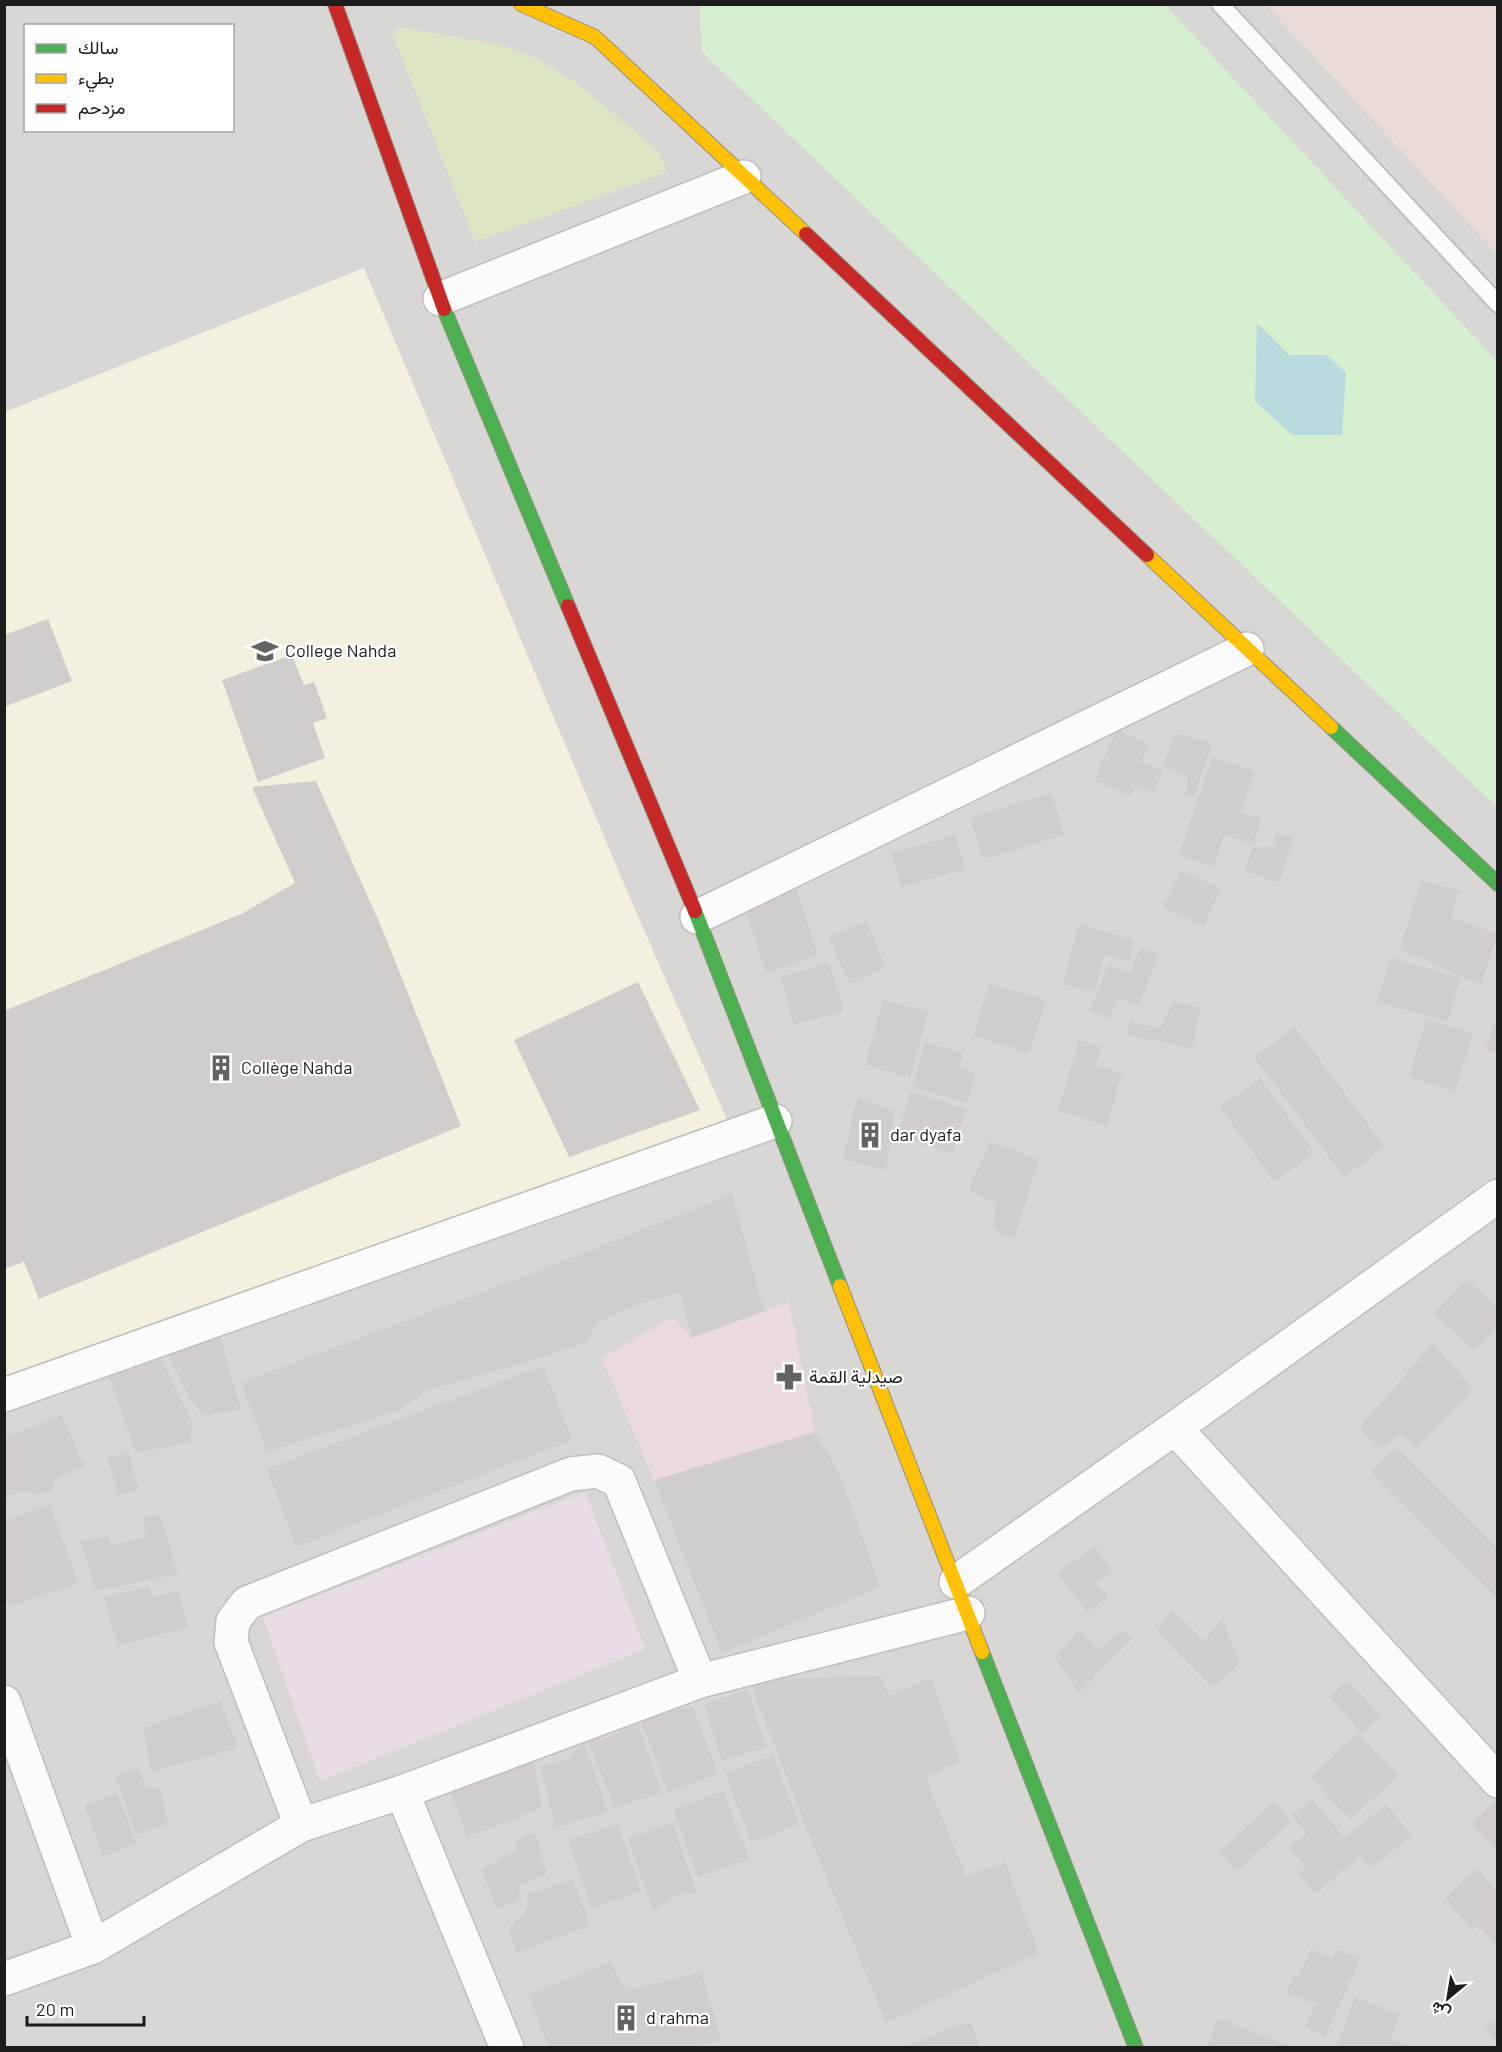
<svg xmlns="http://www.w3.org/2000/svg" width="1502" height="2052" font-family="Barlow,Vazirmatn,sans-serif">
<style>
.residential{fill:#d9d7d6;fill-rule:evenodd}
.commercial{fill:#ecdbdc}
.industrial{fill:#e8dde6}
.education{fill:#f4f0e0}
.religious{fill:#d8d7d6}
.military{fill:#e9dbd8}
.grass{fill:#dce6c4}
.park{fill:#d6efd1}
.water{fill:#b9dbdd}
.building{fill:#d1cdcc}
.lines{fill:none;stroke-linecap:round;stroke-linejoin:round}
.lane-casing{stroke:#c0bebd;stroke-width:20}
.street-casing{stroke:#c0bebd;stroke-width:36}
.fast-casing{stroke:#93917e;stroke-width:16}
.slow-casing{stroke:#93917e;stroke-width:16}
.jam-casing{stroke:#93917e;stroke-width:16}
.lane{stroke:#fcfbfb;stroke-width:16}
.street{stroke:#fcfbfb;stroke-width:33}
.fast{stroke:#4caf50;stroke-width:14}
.slow{stroke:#ffc107;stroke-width:14}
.jam{stroke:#c62828;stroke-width:14}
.labels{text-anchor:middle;stroke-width:4.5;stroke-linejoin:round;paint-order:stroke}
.poi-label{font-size:18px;fill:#1c1c1c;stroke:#fff;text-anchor:start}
</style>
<rect width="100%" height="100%" fill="#eae7e5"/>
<path class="residential" d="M5 5H1497V2047L5 2048ZM26 26H232V130H26Z"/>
<path class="commercial" d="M789 1302 815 1432 654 1480 602 1358 673 1317 692 1338Z"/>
<path class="industrial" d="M585 1492 645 1649 320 1781 263 1617Z"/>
<path class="education" d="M364 268 627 891 728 1122 5 1376V412Z"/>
<path class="religious" d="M1050 1212 1081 1224 1075 1253 1122 1262 1113 1307 1090 1305 1077 1357 1056 1347 1033 1394 985 1384 983 1344 907 1321 913 1254 943 1262 950 1236 1028 1263Z"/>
<path class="military" d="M1266 5H1497V254Z"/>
<path class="grass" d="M401 27 500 45 538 59 575 82 659 151 667 172 475 242 392 33Z"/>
<path class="park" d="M700 5H1165L1497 361V807L701 51Z"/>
<path class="water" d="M1257 323 1289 355H1327L1346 373 1342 435H1292L1255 401Z"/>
<path class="building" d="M48 619 72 681 4 707V635Z
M292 655 304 685 314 682 327 718 313 723 325 758 258 782 222 680Z
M1117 730 1149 744 1142 761 1163 771 1153 793 1136 785 1131 796 1094 780Z
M1174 733 1212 743 1194 797 1185 796 1188 777 1164 765Z
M1212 757 1255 771 1241 812 1261 819 1253 844 1224 835 1214 867 1179 855Z
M316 781 384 933 461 1126 39 1299 24 1262 4 1269V1011L241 914 295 883 252 787Z
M1052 793 1064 835 983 859 970 818Z
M1275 834 1294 837 1279 883 1245 871 1252 848 1275 846Z
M955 835 965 869 901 887 891 853Z
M1181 870 1221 889 1204 926 1163 907Z
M1421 880 1459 891 1451 917 1498 934 1481 985 1400 949Z
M796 888 818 956 766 972 744 905Z
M866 921 886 967 849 984 829 937Z
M1079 924 1134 940 1129 961 1105 954 1095 992 1063 984Z
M1140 948 1159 955 1139 1005 1118 997 1110 1019 1090 1011 1108 964 1130 973Z
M1390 957 1460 978 1448 1022 1377 1002Z
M829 963 844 1011 794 1025 780 977Z
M638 982 700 1110 569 1157 514 1040Z
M989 983 1046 1000 1029 1053 973 1036Z
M883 1000 928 1012 910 1078 865 1065Z
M1174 1002 1201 1008 1192 1048 1127 1035 1129 1021 1160 1028Z
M1497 1018H1498V1054L1485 1049Z
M1426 1019 1473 1034 1455 1092 1409 1077Z
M1295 1027 1385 1147 1344 1177 1254 1057Z
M1079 1040 1101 1047 1096 1065 1122 1073 1107 1126 1058 1111Z
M925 1042 963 1053 959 1068 976 1073 967 1103 912 1087Z
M1260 1078 1315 1153 1274 1182 1220 1107Z
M910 1092 966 1109 952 1153 897 1136Z
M857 1097 895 1111 886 1171 843 1159Z
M990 1141 1039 1160 1014 1239 993 1229 995 1204 969 1190Z
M732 1194 764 1311 692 1338 680 1293 638 1304 596 1324 589 1341 544 1357 429 1390 399 1410 267 1452 241 1383 510 1282Z
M1467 1279 1498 1309V1327L1474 1351 1434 1313Z
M220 1337 241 1409 204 1416 190 1399 168 1353Z
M1433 1343 1473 1389 1416 1447 1401 1434 1380 1448 1359 1428Z
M161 1359 193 1424 190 1442 136 1453 109 1377Z
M543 1366 572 1440 296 1547 267 1469Z
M62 1415 84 1466 57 1479 50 1492 35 1494 26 1490 9 1495 4 1507V1438Z
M815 1432 840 1474 880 1587 722 1653 654 1480Z
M1396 1447 1498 1549V1599L1371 1471Z
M128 1452 139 1490 118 1495 108 1458Z
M50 1504 78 1583 9 1607 4 1595V1521Z
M160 1514 178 1574 96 1591 80 1540 109 1537 111 1545 146 1537 142 1518Z
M1095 1546 1113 1572 1095 1583 1109 1596 1087 1612 1057 1573Z
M149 1586 153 1597 178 1590 188 1627 118 1646 104 1598Z
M1172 1610 1204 1641 1222 1619 1240 1663 1213 1688 1157 1631Z
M1079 1630 1099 1649 1122 1630 1132 1639 1079 1693 1055 1657Z
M881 1676 889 1696 931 1677 960 1760 926 1778 966 1876 1005 1862 1039 1953 886 2023 807 1830 749 1680Z
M1348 1680 1381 1716 1362 1733 1329 1697Z
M748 1690 766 1747 722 1761 704 1704Z
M220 1701 238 1748 151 1772 143 1728Z
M654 1705 662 1713 693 1706 718 1774 668 1793 637 1711Z
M638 1724 662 1793 614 1807 583 1729 595 1728 601 1740Z
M1358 1733 1398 1776 1350 1820 1310 1777Z
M584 1743 608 1812 555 1828 541 1767 567 1759Z
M532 1751 542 1808 467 1837 448 1784Z
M773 1755 799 1824 751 1842 725 1773Z
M138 1769 146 1786 160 1789 168 1824 136 1835 115 1776Z
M723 1791 749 1859 698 1877 673 1809Z
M117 1793 137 1844 103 1856 84 1805Z
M1498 1798V1852L1470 1824Z
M1312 1799 1345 1838 1386 1804 1412 1835 1371 1869 1360 1856 1316 1894 1298 1873 1306 1867 1290 1847 1307 1833 1292 1815Z
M1274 1802 1291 1822 1237 1871 1219 1852Z
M672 1822 697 1894 681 1893 653 1910 627 1838Z
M618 1824 641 1891 591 1908 568 1840Z
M535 1832 547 1874 520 1885 519 1901 497 1908 481 1869 517 1850 514 1843Z
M1478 1869 1498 1893V1948L1478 1925 1472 1931 1445 1897Z
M573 1879 590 1926 516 1952 509 1927 527 1910 528 1894Z
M1311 1949 1332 1958 1337 1949 1360 1959 1325 2037 1305 2027 1315 2004 1287 1992 1294 1974 1298 1976Z
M610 1962 627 1991 701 1972 722 2040 693 2048H549L528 1995Z
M1355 1997 1400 2015 1391 2039 1414 2048H1336Z
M1218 2018 1293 2047V2048H1207Z
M1498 2019V2045L1485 2028Z
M971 2021 980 2048H903V2047Z"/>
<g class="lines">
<g class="lane-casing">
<path id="lane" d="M1220 4 1498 304"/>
</g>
<g class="street-casing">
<path id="street" d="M440 299 744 177
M697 917 1247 649
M4 1395 775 1121
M1175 1428 1498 1781
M956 1582 1175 1428 1498 1196
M4 1702 93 1947
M402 1792 507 2048
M301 1825 231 1642 233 1621 247 1603 571 1474 598 1471 619 1481 700 1681
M4 1979 93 1947 301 1825 402 1792 700 1681 968 1613"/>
</g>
<g class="fast-casing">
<path id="fast" d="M444 309 568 606
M1331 727 1498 884
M695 911 840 1286
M982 1652 1136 2048"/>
</g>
<g class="slow-casing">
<path id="slow" d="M521 4 595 37 806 234
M1147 555 1331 727
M840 1286 982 1652"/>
</g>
<g class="jam-casing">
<path id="jam" d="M335 4 444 309
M806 234 1147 555
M568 606 695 911"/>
</g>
<use href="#lane" class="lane"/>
<use href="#street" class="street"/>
<use href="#fast" class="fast"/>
<use href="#slow" class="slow"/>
<use href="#jam" class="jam"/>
</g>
<defs>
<g id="school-bare" transform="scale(2.07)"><path d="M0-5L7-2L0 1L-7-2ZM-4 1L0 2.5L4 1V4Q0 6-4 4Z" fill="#646362" stroke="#fff" stroke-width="2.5" paint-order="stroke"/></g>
<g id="building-bare" transform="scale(2.07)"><path d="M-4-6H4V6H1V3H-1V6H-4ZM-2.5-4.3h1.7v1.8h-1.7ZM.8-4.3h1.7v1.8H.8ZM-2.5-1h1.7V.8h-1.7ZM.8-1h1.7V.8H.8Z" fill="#646362" stroke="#fff" stroke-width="2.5" paint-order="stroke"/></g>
<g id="pharmacy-bare" transform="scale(2.07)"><path d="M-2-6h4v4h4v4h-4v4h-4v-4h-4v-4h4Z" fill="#646362" stroke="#fff" stroke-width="2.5" paint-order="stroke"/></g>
</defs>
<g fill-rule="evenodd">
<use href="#school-bare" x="265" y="651"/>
<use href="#building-bare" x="221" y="1068"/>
<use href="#building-bare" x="870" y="1135"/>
<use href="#pharmacy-bare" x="789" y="1377"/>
<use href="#building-bare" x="626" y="2018"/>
</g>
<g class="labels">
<g class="poi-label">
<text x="285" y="657">College Nahda</text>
<text x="241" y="1074">Collège Nahda</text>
<text x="890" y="1141">dar dyafa</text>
<text x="809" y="1383">صيدلية القمة</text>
<text x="646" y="2024">d rahma</text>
</g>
</g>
<rect width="1502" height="2052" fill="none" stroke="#1c1c1c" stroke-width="12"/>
<rect x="24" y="24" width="210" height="108" fill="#ffffff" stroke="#a4a4a4" stroke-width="1.5"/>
<rect x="36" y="44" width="30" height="9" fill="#4caf50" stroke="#a4a4a4" stroke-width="1.5"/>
<text x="78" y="54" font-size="18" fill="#1c1c1c">سالك</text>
<rect x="36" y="74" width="30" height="9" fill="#ffc107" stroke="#a4a4a4" stroke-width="1.5"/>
<text x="78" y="84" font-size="18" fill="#1c1c1c">بطيء</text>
<rect x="36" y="104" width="30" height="9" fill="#c62828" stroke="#a4a4a4" stroke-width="1.5"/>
<text x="78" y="114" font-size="18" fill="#1c1c1c">مزدحم</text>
<g transform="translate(1448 1998) rotate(210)" stroke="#ffffff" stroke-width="4.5" paint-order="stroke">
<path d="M0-4.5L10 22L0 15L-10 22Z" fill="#1c1c1c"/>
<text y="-9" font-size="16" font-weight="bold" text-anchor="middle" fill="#1c1c1c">ش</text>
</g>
<path d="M27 2016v9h117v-9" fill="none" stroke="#1c1c1c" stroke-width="3"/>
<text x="36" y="2016" font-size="18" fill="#1c1c1c" stroke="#ffffff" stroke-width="4.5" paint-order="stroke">20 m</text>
</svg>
